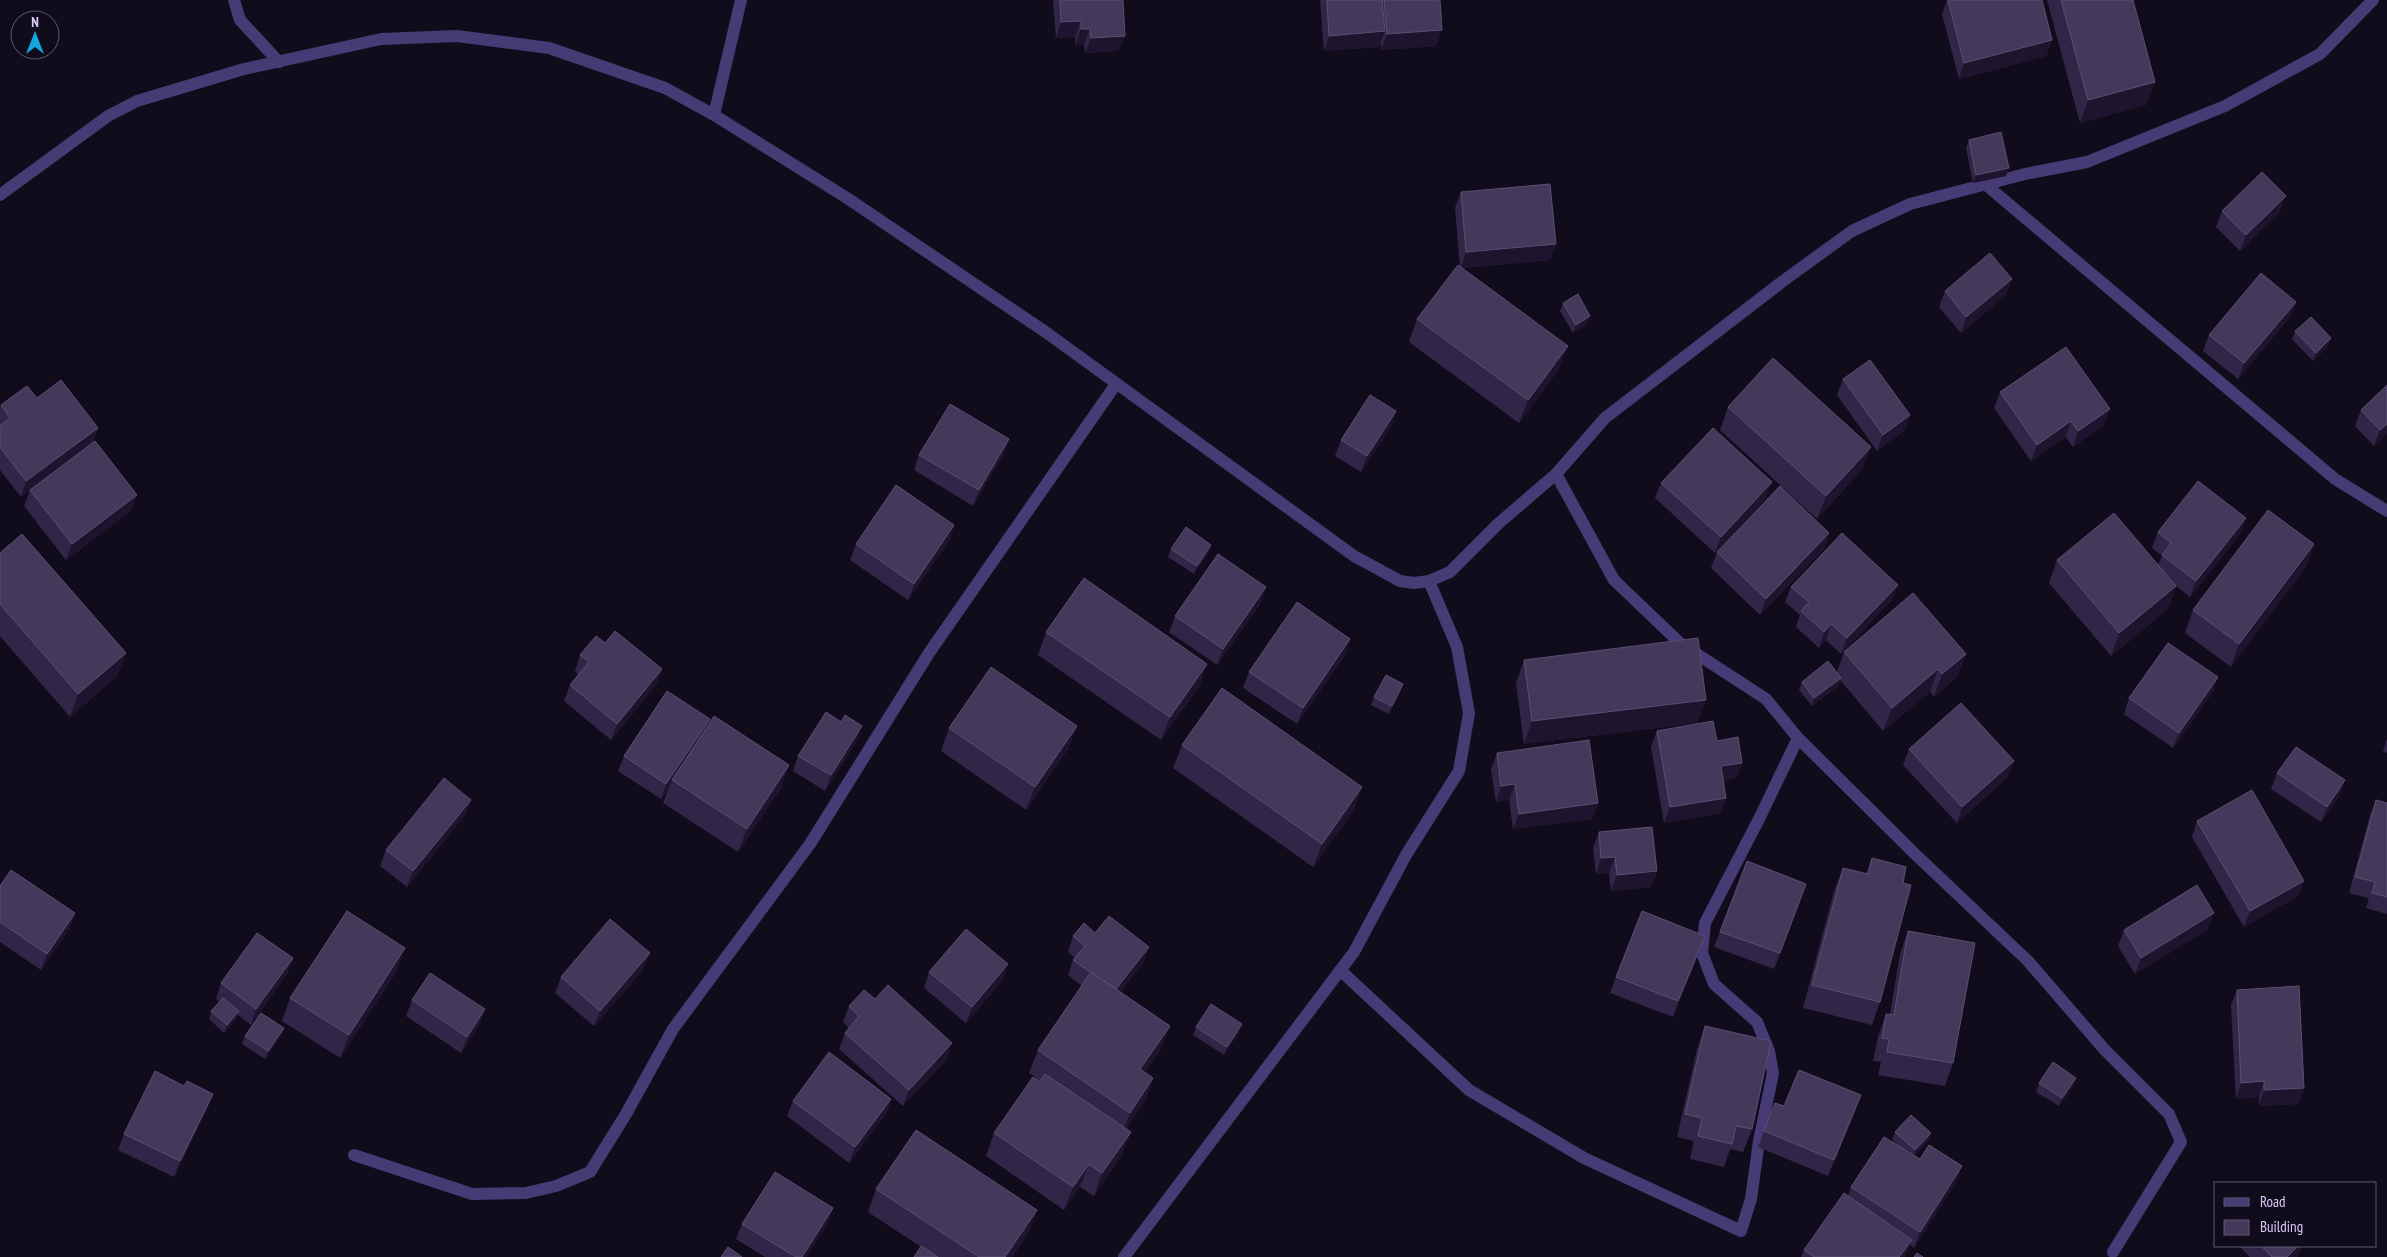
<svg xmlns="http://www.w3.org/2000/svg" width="2387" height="1257" font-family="'PT Sans Narrow',sans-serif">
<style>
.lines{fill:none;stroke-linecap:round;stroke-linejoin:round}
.street{stroke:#473b76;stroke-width:12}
.wall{fill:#322648}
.shaded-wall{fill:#1e142e}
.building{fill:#44385b;stroke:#5b4f74}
</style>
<rect width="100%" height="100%" fill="#110c1b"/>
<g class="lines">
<path class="street" d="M234 0 240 20 279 62
M714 115 741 0
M1985 184 2335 479 2387 511
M0 195 108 116 137 101 244 69 381 39 457 36 549 48 665 88 714 115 847 198 1047 333 1354 556 1400 581 1414 583 1429 581 1450 572 1499 523 1556 474 1605 418 1783 281 1852 231 1910 204 2025 174 2087 162 2225 106 2320 54 2373 0
M1556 474 1614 580 1680 643 1766 699 1798 738 1915 854 2028 961 2104 1049 2169 1114 2181 1142 2113 1252
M1340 970 1469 1090 1584 1158 1741 1231 1751 1199 1759 1141 1773 1073 1769 1051 1757 1022 1714 984 1702 953 1705 923 1759 819 1798 738
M354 1155 472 1194 526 1193 556 1186 590 1172 626 1114 673 1029 810 844 929 653 1116 384
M1124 1257 1354 952 1406 855 1459 771 1469 713 1457 647 1429 581"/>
</g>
<path class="wall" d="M1053 0H1123L1119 51 1085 53 1084 44 1075 45V37L1056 38Z
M1320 0H1440L1436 46 1381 50V43L1379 47 1324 51Z
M1947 0H2042L2052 40 2046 56 1959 79 1942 14Z
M2047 0H2133L2155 82 2146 105 2080 123Z
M1969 140 2009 168 2006 176 1973 183 1966 148Z
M1461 192 1556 244 1550 260 1462 268 1559 369 1519 423 1409 342 1417 319 1460 267 1455 208Z
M2222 211 2280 212 2240 251 2216 227Z
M1945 291 2006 295 1961 333 1939 307Z
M2296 302 2290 317 2238 379 2203 351 2209 335Z
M1563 303 1587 324 1573 333 1560 311Z
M2295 331 2328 346 2313 361 2292 339Z
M1843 379 1910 415 1904 431 1877 451 1837 395Z
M2387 385V434L2374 446 2355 426 2361 410Z
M2000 392 2104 425 2073 447 2066 437 2031 461 1994 408Z
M37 398 98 428 93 443 137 495 131 511 66 560 24 506 30 490 39 484 21 497 0 470V408L1 405Z
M1728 407 1862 470 1817 519 1720 430Z
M1396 411 1391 427 1361 472 1335 456 1341 440Z
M1009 439 1003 455 973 506 914 470 919 455Z
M1661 483 1766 498 1715 553 1655 498Z
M954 525 949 541 908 600 850 560 856 544Z
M2158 532 2240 534 2190 597 2176 586 2168 609 2111 656 2049 583 2057 560 2158 565 2162 556 2152 548Z
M1829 533 1824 549 1760 615 1711 568 1717 552Z
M2314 544 2306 567 2231 667 2185 633 2193 610Z
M1211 545 1208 553 1194 574 1168 557 1171 549Z
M0 553 126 653 117 676 70 717 0 636Z
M1791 587 1892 600 1841 654 1826 640 1819 648 1796 627 1800 615 1785 602Z
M1261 603 1217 665 1169 632 1175 616Z
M1046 632 1207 664 1199 687 1161 740 1038 655Z
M1350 639 1345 655 1297 724 1243 688 1249 672Z
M1844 652 1966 654 1957 677 1934 697 1930 692 1883 731 1840 680 1838 686 1812 706 1799 690 1802 682 1837 672Z
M580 655 662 669 656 685 611 740 564 701 570 685 578 674 575 671Z
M1524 660 1698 723 1524 744 1516 683Z
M2218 677 2212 693 2173 748 2124 714 2129 698Z
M1403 684 1400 692 1389 714 1371 705 1374 697Z
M1077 726 1068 749 1026 810 941 751 949 728Z
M707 727 789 765 781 788 738 852 663 803 669 787 661 799 618 771 624 756Z
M1657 731 1717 741 1742 763 1736 778 1723 781 1726 798 1720 813 1664 823 1651 747Z
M2387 739V753L2383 751Z
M856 742 825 791 793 771 798 756Z
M1182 745 1354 810 1313 867 1173 768Z
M1909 749 2008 777 1957 823 1903 765Z
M1497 753 1598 803 1592 819 1513 829 1509 800 1496 802 1491 769Z
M2277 773 2345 780 2339 796 2321 822 2271 789Z
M471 800 465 815 407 887 380 866 386 850Z
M2376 800 2387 803V914L2366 908 2369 898 2349 893 2370 815Z
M2197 821 2304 881 2298 896 2244 927 2192 837Z
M1599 832 1657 871 1651 887 1611 891 1609 873 1596 874 1593 848Z
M1872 858 1903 883 1880 1002 1872 1025 1803 1008 1834 891 1843 868 1866 874Z
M1747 861 1806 884 1774 969 1714 947Z
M0 886 75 913 69 929 41 970 0 942Z
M2208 929 2135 974 2118 946 2124 930Z
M1908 931 1953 1063 1945 1086 1878 1075 1881 1062 1873 1061 1878 1037 1886 1014H1890L1900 954Z
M1073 936 1149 947 1143 963 1120 992 1170 1026 1161 1049 1145 1072 1153 1078 1145 1101 1126 1129 1122 1155 1094 1196 1080 1187 1064 1210 986 1156 994 1133 1040 1080 1029 1073 1038 1050 1082 986 1068 975 1073 960 1075 958 1068 952Z
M405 948 397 971 340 1058 282 1021 290 998Z
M1699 952 1673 1017 1610 993 1616 977Z
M293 958 287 974 251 1025 238 1015 236 1019 224 1033 209 1019 211 1011 220 1002 216 999 221 983Z
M644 969 594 1026 555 993 561 977Z
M929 972 1003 980 966 1023 924 988Z
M2237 990 2304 1088 2298 1104 2259 1106V1097L2236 1099 2231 1005Z
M875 999 947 1059 903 1106 839 1049 845 1033 849 1028 843 1022 849 1006Z
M412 1000 485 1009 479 1025 461 1053 406 1016Z
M1705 1026 1752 1129 1743 1152 1730 1149 1724 1167 1690 1159 1694 1141 1677 1137 1697 1049Z
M1196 1027 1239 1032 1224 1055 1193 1035Z
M284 1028 281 1036 265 1059 242 1044 245 1036Z
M2076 1078 2073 1086 2059 1106 2036 1092 2039 1083Z
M891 1099 886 1114 849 1163 787 1116 793 1101Z
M1784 1106 1855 1111 1828 1176 1758 1147 1764 1131Z
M207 1110 174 1177 118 1150 124 1134Z
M1895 1132 1931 1133 1928 1141 1914 1156 1956 1182 1914 1248 1910 1245 1905 1257H1801L1804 1250 1848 1196 1851 1187 1899 1146 1892 1140Z
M876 1189 1037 1210 1028 1233 1012 1257H914L921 1247 868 1212Z
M833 1208 827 1224 806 1257H765L736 1239 742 1224Z
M2239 1246H2302L2297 1257H2250Z"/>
<path class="shaded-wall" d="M1081 21 1075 37 1056 38 1061 22Z
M1081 29H1090L1084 44 1075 45Z
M1442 30 1436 46 1381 50 1387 34Z
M1385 31 1379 47 1324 51 1329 36Z
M1125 36 1119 51 1085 53 1091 38Z
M2052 40 2046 56 1959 79 1964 63Z
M2155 82 2146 105 2080 123 2088 100Z
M2009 168 2006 176 1973 183 1976 175Z
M2286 196 2280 212 2240 251 2246 235Z
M1556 244 1550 260 1461 268 1466 252Z
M2012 279 2006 295 1961 333 1966 317Z
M2296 302 2290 317 2238 379 2244 363Z
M1590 316 1587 324 1573 333 1576 325Z
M2331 338 2328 346 2313 361 2316 353Z
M1568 346 1559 369 1519 423 1528 400Z
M2110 409 2104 425 2073 447 2078 431Z
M1396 411 1391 427 1361 472 1367 456Z
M1910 415 1904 431 1877 451 1883 435Z
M2071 421 2066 437 2031 461 2037 445Z
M2387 424V434L2374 446 2380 430Z
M98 428 92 444 21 497 26 481Z
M1009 439 1003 455 973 506 979 490Z
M1871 447 1862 470 1817 519 1826 496Z
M1772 482 1766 498 1715 553 1721 537Z
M137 495 131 511 66 560 72 544Z
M2246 518 2240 534 2190 597 2196 581Z
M954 525 949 541 908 600 914 584Z
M1829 533 1824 549 1760 615 1766 599Z
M2314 544 2306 567 2231 667 2239 644Z
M1211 545 1208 553 1194 574 1197 566Z
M1898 585 1892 600 1841 654 1847 638Z
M2176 586 2168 609 2111 656 2119 633Z
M1266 587 1261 603 1217 665 1223 649Z
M1831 624 1826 640 1819 648 1824 632Z
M1350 639 1345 655 1297 724 1303 708Z
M126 653 117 676 70 717 78 694Z
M1966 654 1957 677 1934 697 1942 674Z
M1207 664 1199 687 1161 740 1170 717Z
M662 669 656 685 611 740 617 724Z
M1938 669 1930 692 1883 731 1892 708Z
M2218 677 2212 693 2173 748 2179 733Z
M1841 678 1838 686 1812 706 1814 698Z
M1403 684 1400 692 1389 714 1392 706Z
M1706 700 1698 723 1524 744 1532 721Z
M710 719 704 735 672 780 669 787 661 799 666 784Z
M862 726 856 742 825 791 831 775Z
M1077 726 1068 749 1026 810 1035 787Z
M2014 761 2008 777 1957 823 1962 807Z
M1742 763 1736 778 1715 782 1721 766Z
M789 765 781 788 738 852 747 829Z
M2345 780 2339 796 2321 822 2327 807Z
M1515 784 1509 800 1496 802 1501 786Z
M1362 787 1354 810 1313 867 1322 844Z
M1726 798 1720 813 1664 823 1670 807Z
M471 800 465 815 407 887 413 871Z
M1598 803 1592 819 1513 829 1519 814Z
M1615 857 1609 873 1596 874 1601 858Z
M1657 871 1651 887 1611 891 1617 875Z
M2304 881 2298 896 2244 927 2250 911Z
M75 913 69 929 41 970 47 954Z
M2214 913 2208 929 2135 974 2141 958Z
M1705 936 1699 952 1673 1017 1678 1001Z
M1149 947 1143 963 1108 1007 1114 991Z
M405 948 397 971 340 1058 349 1035Z
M650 953 644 969 594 1026 600 1011Z
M293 958 287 974 251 1025 256 1009Z
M1008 964 1003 980 966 1023 972 1007Z
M485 1009 479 1025 461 1053 467 1037Z
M239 1011 236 1019 224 1033 227 1025Z
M1242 1024 1239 1032 1224 1055 1227 1047Z
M1170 1026 1161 1049 1131 1092 1140 1069Z
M284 1028 281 1036 265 1059 268 1051Z
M952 1043 947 1059 903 1106 909 1090Z
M1153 1078 1145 1101 1121 1136 1130 1113Z
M2076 1078 2073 1086 2059 1106 2062 1098Z
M2264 1081 2259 1097 2236 1099 2241 1083Z
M2304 1088 2298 1104 2259 1106 2264 1090Z
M213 1094 207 1110 174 1177 180 1161Z
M1861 1095 1855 1111 1828 1176 1834 1160Z
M891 1099 886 1114 849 1163 855 1147Z
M1131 1132 1122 1155 1094 1196 1102 1173Z
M1931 1133 1928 1141 1912 1158 1915 1150Z
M1089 1164 1080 1187 1064 1210 1073 1187Z
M1962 1166 1956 1182 1914 1248 1920 1232Z
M833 1208 827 1224 806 1257H802Z
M1037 1210 1028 1233 1012 1257H1005Z
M1912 1240 1906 1255 1905 1257H1899Z
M2298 1246H2302L2298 1256 2297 1257H2287Z"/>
<path class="building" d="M1060 0H1123L1125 36 1091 38 1090 29H1081V21L1061 22Z
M1327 0H1382L1385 31 1329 36Z
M1384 0H1440L1442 30 1387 34Z
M1948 0H2042L2052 40 1964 63Z
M2061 0H2133L2155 82 2088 100Z
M2001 132 2009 168 1976 175 1969 140Z
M2262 172 2286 196 2246 235 2222 211Z
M1550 184 1556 244 1466 252 1461 192Z
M1990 253 2012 279 1966 317 1945 291Z
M1458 265 1568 346 1528 400 1417 319Z
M2261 273 2296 302 2244 363 2209 335Z
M1578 294 1590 316 1576 325 1563 303Z
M2311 317 2331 338 2316 353 2295 331Z
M2066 347 2110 409 2078 431 2071 421 2037 445 2000 392Z
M1773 358 1871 447 1826 496 1728 407Z
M1870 360 1910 415 1883 435 1843 379Z
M61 380 98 428 26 481 0 447V426L10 418 1 405 27 386 37 398Z
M2387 385V424L2380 430 2361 410Z
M1370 395 1396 411 1367 456 1341 440Z
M950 404 1009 439 979 490 919 455Z
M1713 428 1772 482 1721 537 1661 483Z
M95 441 137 495 72 544 30 490Z
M2198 481 2246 518 2196 581 2162 555 2171 543 2158 532Z
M896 485 954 525 914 584 856 544Z
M1780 486 1829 533 1766 599 1717 552Z
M2268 510 2314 544 2239 644 2193 610Z
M2114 513 2176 586 2119 633 2057 560Z
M1186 527 1211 545 1197 566 1171 549Z
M1842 533 1898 585 1847 638 1831 624 1824 632 1801 611 1809 602 1791 587Z
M22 534 126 653 78 694 0 604V553Z
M1218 554 1266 587 1223 649 1175 616Z
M1084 578 1207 664 1170 717 1046 632Z
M1913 593 1966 654 1942 674 1938 669 1892 708 1844 652Z
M1297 602 1350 639 1303 708 1249 672Z
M615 631 662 669 617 724 570 685 589 662 580 655 596 636 605 643Z
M1698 638 1706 700 1532 721 1524 660Z
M2168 643 2218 677 2179 733 2129 698Z
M1828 661 1841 678 1814 698 1802 682Z
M991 667 1077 726 1035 787 949 728Z
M1386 675 1403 684 1392 706 1374 697Z
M1222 688 1362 787 1322 844 1182 745Z
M667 691 710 719 666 784 624 756Z
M1961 703 2014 761 1962 807 1909 749Z
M826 712 841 722 845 715 862 726 831 775 798 756Z
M714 716 789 765 747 829 672 780Z
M1713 721 1717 741 1738 737 1742 763 1721 766 1726 798 1670 807 1657 731Z
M1589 740 1598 803 1519 814 1515 784 1501 786 1497 753Z
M2296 747 2345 780 2327 807 2277 773Z
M444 778 471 800 413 871 386 850Z
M2252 790 2304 881 2250 911 2197 821Z
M2376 800 2387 803V897L2372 893 2375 882 2355 877Z
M1652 827 1657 871 1617 875 1615 857 1601 858 1599 832Z
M1872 858 1906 867 1903 883 1911 885 1880 1002 1812 985 1843 868 1868 874Z
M1747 861 1806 884 1780 953 1720 932Z
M11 870 75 913 47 954 0 922V886Z
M2197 885 2214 913 2141 958 2124 930Z
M347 911 405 948 349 1035 290 998Z
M1642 911 1705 936 1678 1001 1616 977Z
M1109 916 1149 947 1116 989 1091 972V973L1073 960 1085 946 1073 936 1084 923 1095 933Z
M610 919 650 953 600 1011 561 977Z
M966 929 1008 964 972 1007 929 972Z
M1908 931 1975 943 1953 1063 1887 1052 1889 1039 1882 1038 1886 1014 1894 1015Z
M257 933 293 958 256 1009 221 983Z
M1091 972 1170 1026 1140 1069 1153 1078 1130 1113 1038 1050Z
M430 973 485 1009 467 1037 412 1000Z
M888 985 952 1043 909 1090 845 1033 859 1016 849 1006 864 990 875 999Z
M2299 986 2304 1088 2264 1090V1081L2241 1083 2237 990Z
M223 998 239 1011 227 1025 211 1011Z
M1211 1004 1242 1024 1227 1047 1196 1027Z
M261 1013 284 1028 268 1051 245 1036Z
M1705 1026 1771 1041 1752 1129 1736 1126 1732 1144 1698 1136 1702 1118 1685 1114Z
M829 1052 891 1099 855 1147 793 1101Z
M2053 1062 2076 1078 2062 1098 2039 1083Z
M1799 1070 1861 1095 1834 1160 1764 1131 1775 1103 1784 1106Z
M155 1071 184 1086 187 1081 213 1094 180 1161 124 1134Z
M1045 1074 1131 1132 1102 1173 1089 1164 1073 1187 994 1133 1033 1077 1040 1081Z
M1911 1115 1931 1133 1915 1150 1895 1132Z
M916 1130 1037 1210 1005 1257H979L876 1189Z
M1884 1137 1920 1159 1929 1145 1962 1166 1920 1232 1851 1187Z
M775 1172 833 1208 802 1257H796L742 1224Z
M1844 1193 1912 1240 1899 1257H1814L1804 1250Z
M921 1246 938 1257H914Z
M2261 1246H2298L2287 1257H2272Z
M728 1247 742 1257H721Z
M1917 1253 1923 1257H1914Z"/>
<rect x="2214" y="1182" width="162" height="65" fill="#110c1b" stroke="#615875"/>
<rect x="2224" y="1198" width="25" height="8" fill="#473b76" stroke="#615875"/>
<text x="2260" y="1207" font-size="15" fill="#d8cbfb">Road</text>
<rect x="2224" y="1220" width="25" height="15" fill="#44385b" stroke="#615875"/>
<text x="2260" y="1232" font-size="15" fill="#d8cbfb">Building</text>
<g transform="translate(35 35)"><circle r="24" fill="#110c1b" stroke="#615875"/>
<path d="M0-4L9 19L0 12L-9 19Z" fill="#12a8df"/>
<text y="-8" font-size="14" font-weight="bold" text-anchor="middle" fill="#d8cbfb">N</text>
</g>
</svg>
